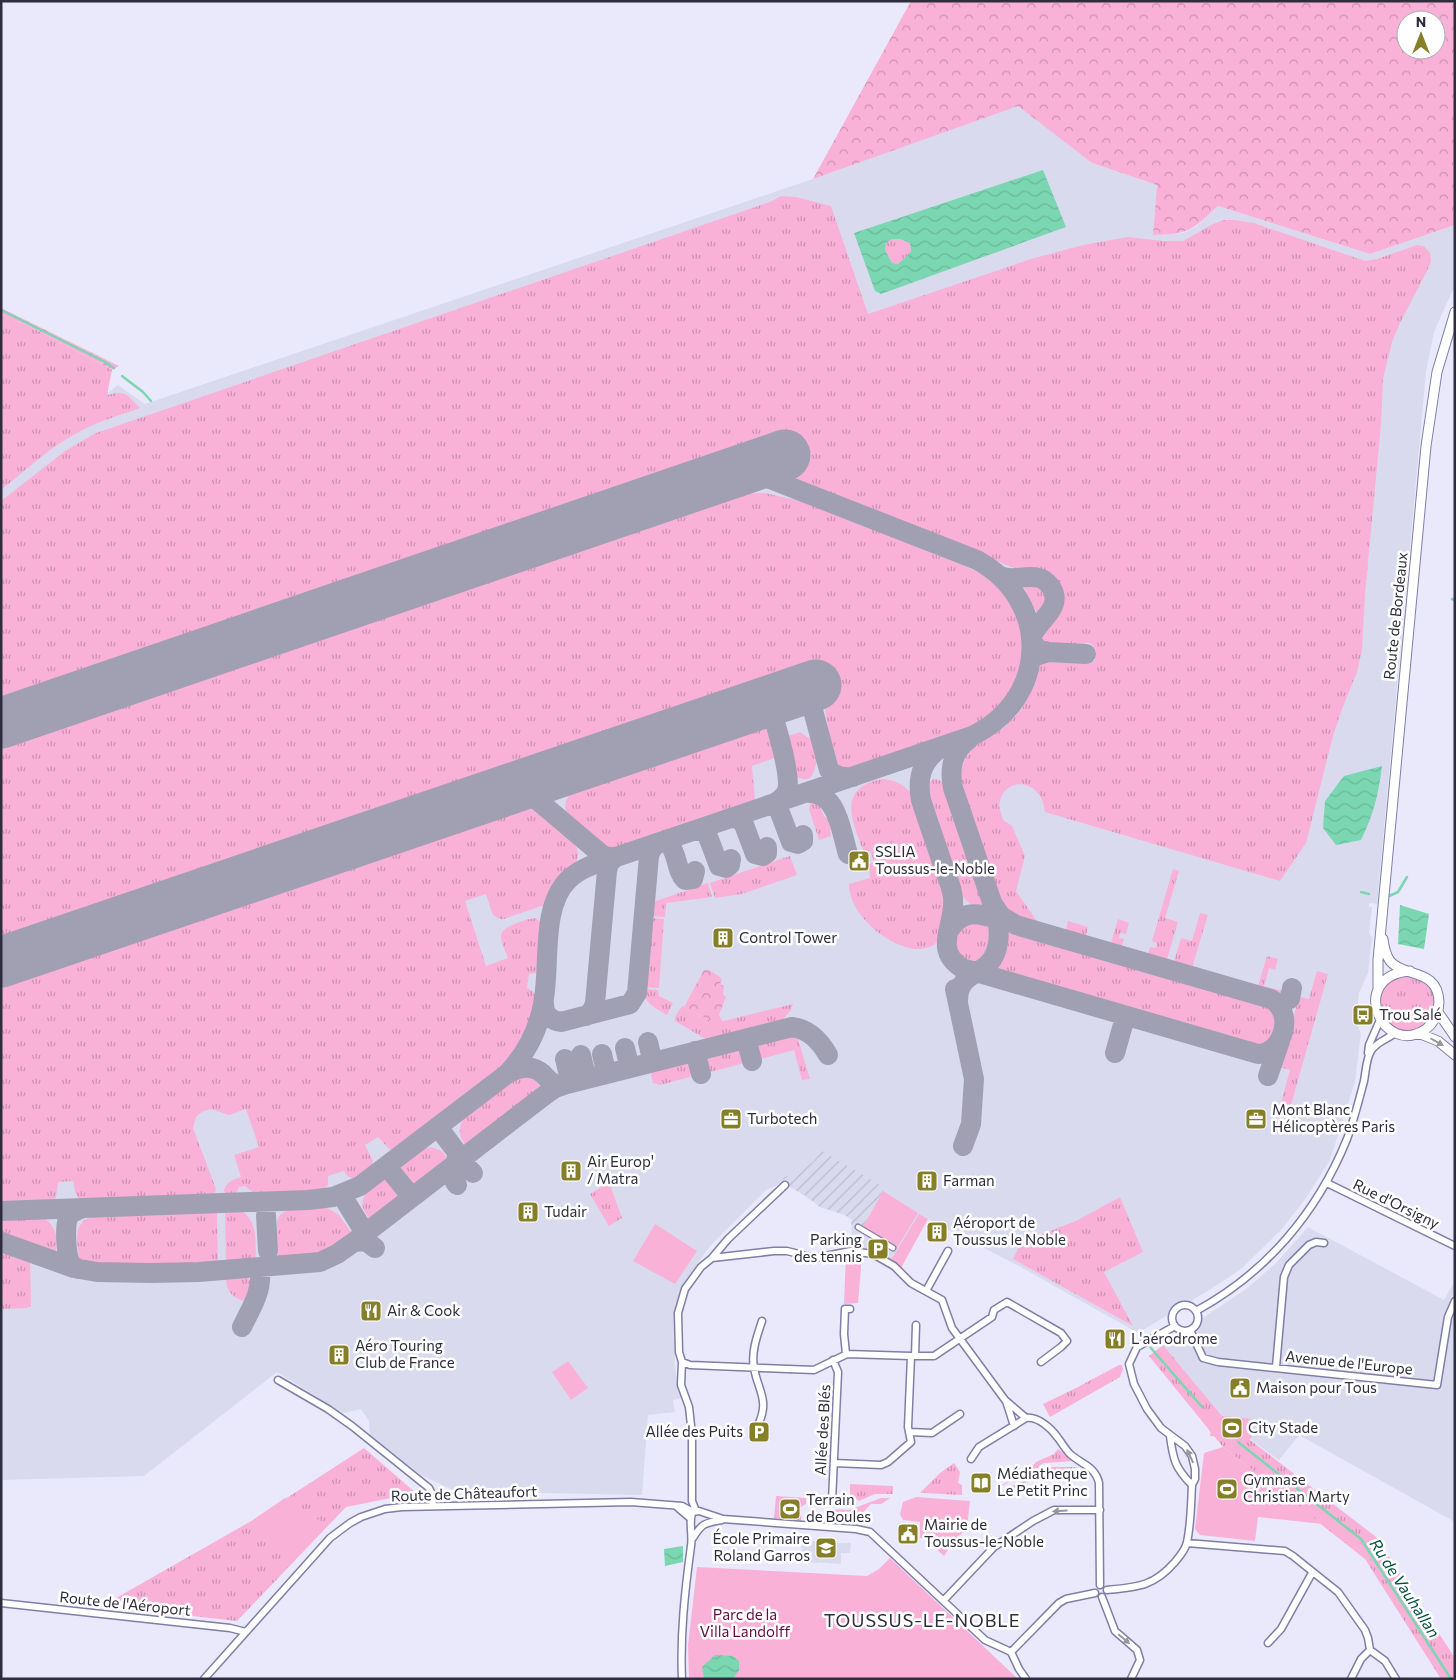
<svg xmlns="http://www.w3.org/2000/svg" width="1456" height="1680" font-family="Commissioner,sans-serif">
<style>
.built{fill:#dadaef}
.industrial{fill:url(#industrial-furrows)}
.grass{fill:url(#grass-tufts)}
.forest{fill:url(#forest-crowns);fill-rule:evenodd}
.green{fill:#fab1d8}
.water{fill:url(#water-waves);fill-rule:evenodd}
.lines{fill:none;stroke-linecap:round;stroke-linejoin:round}
.stream{stroke:#7bd6b2;stroke-width:2.5}
.taxiway{stroke:#a0a0b2;stroke-width:20}
.runway{stroke:#a0a0b2;stroke-width:51}
.pedestrian-casing{stroke:#807ea6;stroke-width:7}
.minor-casing{stroke:#807ea6;stroke-width:9}
.secondary-casing{stroke:#807ea6;stroke-width:11}
.pedestrian{stroke:#fff;stroke-width:4.5}
.minor{stroke:#fff;stroke-width:6}
.secondary{stroke:#fff;stroke-width:9}
.oneway{fill:#96969e}
.labels{text-anchor:middle;stroke-width:5;stroke-linejoin:round;paint-order:stroke}
.street-label{font-size:15px;fill:#2e2d3e;stroke:#fff}
.poi-label{font-size:15px;fill:#2e2d3e;stroke:#fff;text-anchor:start}
.park-label{font-size:15px;fill:#640b45;stroke:#fff}
.water-label{font-size:16px;font-style:italic;fill:#04533d;stroke:#fff}
.quarter-label{font-size:18px;letter-spacing:1px;fill:#2e2d3e;stroke:#fff}
</style>
<defs>
<pattern id="industrial-furrows" width="10" height="10" patternUnits="userSpaceOnUse" patternTransform="scale(1.25)"><rect width="10" height="10" fill="#dadaef"/><path d="M-1 1l2-2M0 10L10 0M9 11l2-2" fill="none" stroke="#bbbbce"/></pattern>
<pattern id="grass-tufts" width="24" height="20" patternUnits="userSpaceOnUse" patternTransform="scale(1.25)"><rect width="24" height="20" fill="#fab1d8"/><path d="M3 7l-1-3M5 7V3M7 7l1-3M15 17l-1-3M17 17v-4M19 17l1-3" fill="none" stroke="#cb90b1"/></pattern>
<pattern id="forest-crowns" width="20" height="18" patternUnits="userSpaceOnUse" patternTransform="scale(1.25)"><rect width="20" height="18" fill="#fab1d8"/><path d="M2 6a3 3 0 1 1 6 0M12 15a3 3 0 1 1 6 0" fill="none" stroke="#cb90b1"/></pattern>
<pattern id="water-waves" width="16" height="10" patternUnits="userSpaceOnUse" patternTransform="scale(1.25)"><rect width="16" height="10" fill="#7bd6b2"/><path d="M0 5q4-4 8 0t8 0" fill="none" stroke="#6bb89a"/></pattern>
</defs>
<rect width="100%" height="100%" fill="#e9e9fb"/>
<path class="built" d="M1018 105 1092 163 1157 185 1153 235 1183 233 1197 226 1218 206 1370 254 1455 225V285L1434 332 1426 372 1377 904 1369 903V907H1372L1369 933 1372 938 1368 973 1359 993 1357 1010 1356 1022 1361 1033 1355 1082 1330 1160 1306 1198 1282 1229 1240 1270 1209 1290 1138 1333 1019 1266 928 1219 898 1270 873 1254 851 1251 852 1220 845 1215 821 1207 784 1182 766 1190 710 1246 681 1287 674 1313 675 1368 681 1398 673 1400 675 1412 648 1415 642 1495 455 1491 421 1475 370 1435 369 1421 361 1409 343 1413 277 1372 144 1476 1 1480V478L118 385 145 404 813 179Z
M1308 1227 1444 1300 1455 1281V1522L1299 1435 1279 1460 1227 1422 1163 1345 1246 1289 1276 1263Z
M811 1541 819 1542 820 1543H851L850 1553H841V1564L827 1563 826 1562 825 1563H821L820 1562 819 1563 801 1562 802 1542 810 1543Z"/>
<path class="industrial" d="M822 1151 885 1188 863 1227 851 1225 852 1220 845 1215 820 1207 805 1195 785 1185 783 1178 802 1170 813 1162Z"/>
<path class="grass" d="M781 196 796 197 831 206 868 314 1031 259 1083 245 1128 237 1163 241H1183L1213 224 1224 220H1234L1254 223 1365 261 1377 259 1417 245 1424 246 1430 253 1431 261 1428 269 1400 323 1392 342 1383 379 1381 424 1365 594 1362 650 1357 672 1342 709 1333 736 1306 843 1280 881 1045 812C1044 808 1044 804 1042 800 1037 785 1016 778 1005 791 1001 795 1000 801 999 806L1003 820 1012 826 1025 856 1016 891 1041 927C1025 922 1010 919 1000 905L959 789 958 775 967 755 976 745 1001 730 1021 710 1029 696 1039 668 1043 660C1052 658 1063 659 1072 660 1082 661 1085 669 1095 660L1096 651C1088 635 1082 647 1072 649 1064 650 1050 649 1043 644 1033 625 1066 621 1061 594 1056 569 1033 573 1015 568 1002 564 991 558 979 552L797 481 782 441 1 705V501L65 451 96 433 770 202Z
M892 239H900L910 243 911 251 906 258 898 264 892 263 885 250 886 243Z
M1 314 39 331 112 370 107 395C127 390 126 394 140 408 118 416 96 422 75 434 49 448 25 471 1 490Z
M765 493 801 501 967 567C1041 598 1044 694 971 729L845 773C840 772 837 771 834 766L824 703 812 669 1 944V742L720 497 734 494Z
M1029 584 1040 586 1047 593V604L1040 613H1037L1024 588Z
M757 724H766L771 727 778 757 752 766 755 799 748 805 617 850C602 850 595 841 584 832 579 828 572 824 569 819 561 806 567 793 579 786Z
M800 732 813 741 817 762 812 776C806 782 798 779 792 773L788 736Z
M882 779C895 780 903 784 912 794L947 892 942 896C962 995 848 934 849 884L870 878 869 864 874 862 870 851 864 853C852 821 836 788 882 779Z
M933 779 939 780 945 784 986 901 987 904 982 909C970 907 962 897 956 886L926 793V786Z
M816 800 818 802 824 816 829 820 831 836 819 840 809 809 810 804Z
M519 805H530L535 807C549 819 587 841 576 863 573 869 566 872 562 876 555 884 551 894 547 904L504 919H500L493 915 486 894 465 901 486 966 508 958C506 951 500 942 501 935 502 926 527 919 535 918L544 924 542 967 536 973 529 974 527 988C557 1001 518 1053 504 1067L399 1149 390 1150 378 1137 365 1145 373 1161 371 1170C361 1176 351 1184 344 1171L328 1176V1185L321 1191 255 1194 245 1186 239 1187 236 1194 228 1196 224 1191C226 1181 233 1180 241 1177L234 1155 259 1147 246 1109 229 1115C215 1111 209 1104 196 1117L193 1128 216 1189 214 1195 82 1201C74 1196 75 1189 73 1181L58 1182 56 1198 49 1201 1 1203V981Z
M790 856 797 875 742 894 715 898 710 883Z
M1173 869 1179 871 1165 918 1178 922 1166 963 1147 957 1150 947 1156 948 1157 943 1152 941Z
M708 883 712 897 666 903 665 917 650 916 651 905 653 902Z
M1200 913 1208 915 1191 971 1173 965 1181 938 1192 941Z
M649 918 664 919 659 988 644 987Z
M1118 919 1129 923 1126 934 1120 933 1119 938 1124 939 1121 950 1110 947Z
M972 921 987 923C994 929 995 936 992 945 973 1000 928 931 972 921Z
M1068 921 1088 927 1085 939 1065 934Z
M1011 931 1264 1004C1290 1017 1280 1049 1252 1048L1000 974 997 968 1008 933Z
M1267 956 1278 959 1275 970 1269 968 1264 986 1287 992 1285 997 1257 989Z
M1317 971 1328 974 1291 1105 1281 1103 1290 1070 1279 1067 1298 1001H1296L1297 996 1309 999Z
M1379 1003a28 28 0 1 1 56 0a28 28 0 1 1-56 0Z
M644 989 658 990 659 996 673 1003 667 1015C656 1008 643 1003 644 989Z
M793 1004 791 1010 780 1023 709 1041 675 1021V1017L682 1006 715 1023Z
M786 1034 794 1036 798 1039 810 1079 802 1080 794 1050 757 1060 754 1049 755 1044Z
M736 1047C743 1051 746 1058 741 1064L710 1072 703 1068V1057L707 1054Z
M685 1060 688 1061 692 1066 690 1077 660 1085 653 1083 651 1074 655 1068Z
M526 1076 535 1080 543 1090 468 1147C459 1139 457 1129 464 1118L516 1078Z
M431 1147 442 1151 449 1161 414 1188 399 1170 401 1166 424 1149Z
M387 1177 401 1197 371 1220C351 1199 370 1190 387 1177Z
M609 1182 622 1218 609 1226 590 1194Z
M1120 1197 1143 1252 1104 1272 1133 1326 1013 1259 1021 1242 1076 1221Z
M326 1207 339 1215 353 1235C331 1253 324 1257 296 1260 288 1261 283 1262 278 1255 278 1246 275 1227 278 1219 282 1205 314 1208 326 1207Z
M225 1211H242C259 1223 255 1243 256 1262L226 1264Z
M217 1212 218 1267 147 1268 81 1264C78 1255 74 1231 81 1224 83 1220 87 1219 91 1217Z
M43 1218C57 1225 59 1242 55 1256L1 1236V1220Z
M1 1248 30 1257 31 1307H28V1308L1 1309Z
M226 1275H246C255 1284 249 1292 243 1301 229 1295 226 1290 226 1275Z
M1163 1345 1227 1422 1376 1537 1455 1658V1679H1441L1365 1559 1223 1447 1149 1356Z
M1119 1365H1122L1123 1369 1120 1377 1050 1417 1043 1404 1076 1388Z
M364 1448 416 1493 346 1507 237 1621 102 1606 253 1520Z
M1058 1449 1073 1461 1044 1463 1040 1465 1035 1471 1025 1476 1013 1479 999 1488 998 1487 1030 1469 1036 1462 1054 1454Z
M954 1463 960 1472 958 1483 962 1485V1495L922 1493 921 1492 940 1473Z
M1045 1467H1078C1068 1471 1057 1470 1046 1473 1031 1478 1017 1488 1003 1496L1002 1492C1016 1482 1033 1480 1045 1467Z
M850 1484 893 1486V1494H875L859 1501 850 1494Z
M776 1496 806 1498V1504L801 1507V1521L774 1518Z
M881 1498H890L881 1504H871L864 1511 863 1520 826 1522 827 1509 849 1510Z"/>
<path class="forest" d="M911 1H1455V225L1370 254 1218 206C1192 230 1190 234 1153 235L1157 185 1092 163 1018 106 813 179ZM1406 20H1436V50H1406Z
M1 308 119 366 112 370 39 331 1 314Z
M704 970H709L720 977 722 980 720 984 724 986 723 994 726 997 719 1015 723 1022 715 1023 684 1007Z"/>
<path class="green" d="M883 1191 918 1213 897 1248 863 1227Z
M919 1214 928 1219 901 1268 891 1260Z
M655 1224 697 1251 675 1284 633 1261Z
M846 1255H862L858 1303 844 1304Z
M568 1361 588 1388 571 1400 552 1372Z
M1213 1415 1253 1419 1251 1439 1210 1436Z
M1223 1447 1322 1524 1258 1517 1255 1541 1200 1535 1195 1529 1204 1453Z
M916 1497 970 1501 967 1529 955 1539 944 1556 925 1539 920 1538V1522L903 1520 900 1514 903 1502Z
M285 1498 325 1524 290 1559 253 1520Z
M890 1558 1018 1679H689L688 1645 697 1567 867 1576 879 1569Z"/>
<path class="water" d="M1043 170 1066 227 881 294 875 291 854 233ZM892 239H900L910 243 911 251 905 258 898 264 892 263 885 250 886 243Z
M1382 766C1379 793 1373 816 1361 840L1336 845 1323 828 1325 801 1344 776Z
M1400 905 1429 914 1424 949 1398 944Z
M683 1546V1562L665 1566 664 1549Z
M715 1655 733 1656 739 1661V1670L733 1679H704L702 1667Z"/>
<g class="lines">
<path class="stream" d="M1 310 105 362 114 368
M122 376 143 392 151 401
M1452 599 1455 600
M1361 892 1369 894
M1389 896 1398 892 1407 877
M1150 1347 1202 1407
M1238 1442 1361 1539 1451 1679"/>
<path class="taxiway" d="M1000 576C1014 582 1025 574 1039 578 1044 579 1048 583 1051 587 1065 609 1035 621 1031 639L1037 649 1048 652
M1036 656 1048 652 1086 654
M807 688 829 770C837 777 843 778 853 777
M769 702C774 719 792 775 787 791 784 797 779 801 773 804
M939 749C921 762 917 779 921 800 928 822 936 844 943 865 947 876 952 887 953 898 956 925 932 949 962 968L1258 1054C1284 1053 1295 1012 1271 999L1016 925 1001 916 992 903
M514 788 528 793 536 799 601 854 607 857H616
M804 793C838 790 840 828 848 854
M768 806H773L779 810 791 842 798 844 803 841V835
M733 818 741 820 743 822 755 854 763 856 767 853V847
M696 830 705 832 707 834 719 866 726 868 730 865 731 859
M948 932C964 905 982 915 1007 922
M955 989 974 1079 971 1124 963 1146
M1290 999 1292 988
M958 1001C958 976 975 977 989 963 1000 952 1000 931 997 917L953 788C949 768 952 752 969 739
M544 1003C544 1015 550 1020 561 1022L630 1004 637 993 649 856C652 846 658 840 669 844 678 854 676 871 685 880L693 879 695 871
M586 1016 592 1011 595 1003 607 871 609 863 616 857
M746 1039 752 1061
M695 1051 701 1074
M1115 1053 1124 1021 1129 1017
M602 1054 606 1071 602 1075
M581 1055 586 1076 583 1080
M565 1059 570 1080 566 1084
M648 1063 652 1059 648 1042
M625 1069 629 1065 625 1048
M507 1074C519 1067 532 1064 543 1074 548 1079 551 1084 559 1086L792 1027C809 1029 820 1041 828 1055
M1268 1076 1280 1041
M444 1135 456 1151
M454 1165H465L473 1173
M393 1174 406 1190
M457 1185C447 1171 454 1171 457 1157
M346 1202 360 1225
M1 1211 308 1200 333 1197 360 1186 507 1074C526 1054 538 1031 543 1004 551 967 540 908 568 880 581 867 599 863 616 857L972 736C1049 699 1052 601 977 560L770 479C754 474 740 474 723 478
M266 1215 268 1251
M1 1242 74 1268 97 1272 151 1273 199 1272 320 1262 337 1254 354 1242 545 1095 555 1088 564 1085
M354 1242 366 1241 375 1248
M78 1269C75 1267 73 1266 71 1264 66 1256 64 1223 69 1216 72 1212 78 1210 83 1208
M242 1327C250 1310 262 1292 260 1273L265 1267"/>
<path class="runway" d="M1 723 785 455
M1 962 816 685"/>
<g class="pedestrian-casing">
<path id="pedestrian" d="M858 1227 893 1248"/>
</g>
<g class="minor-casing">
<path id="minor" d="M1368 1053 1369 1045 1380 1020
M1327 1183 1455 1246
M712 1258 728 1239 785 1185
M926 1291 948 1251
M1172 1318a13 13 0 1 1 26 0a13 13 0 1 1-26 0Z
M1196 1311C1266 1273 1317 1213 1347 1139 1354 1120 1359 1100 1364 1081 1366 1071 1366 1059 1371 1051 1376 1042 1388 1039 1395 1033
M1190 1330 1203 1358 1218 1362 1437 1385 1448 1317 1455 1301
M846 1354 844 1334 845 1309H850
M915 1356 916 1325
M682 1362 690 1365 814 1370 847 1354 911 1356H934L992 1317 994 1310 1007 1302 1061 1333 1067 1341 1061 1347 1041 1362
M1276 1367 1284 1277 1289 1265 1309 1245 1316 1242 1324 1243
M278 1380 328 1409 352 1426 429 1488 432 1494 433 1506
M1006 1401 1014 1426
M758 1425C770 1400 758 1391 754 1368 751 1352 757 1336 762 1321
M910 1432 932 1433 960 1414
M1170 1436C1173 1459 1175 1468 1192 1485
M971 1459 979 1447 1026 1418C1038 1416 1052 1429 1058 1438 1062 1443 1065 1449 1070 1454 1081 1464 1095 1466 1099 1483L1100 1585
M834 1463 881 1465 888 1462 911 1442 908 1427 911 1356
M832 1501 838 1372 833 1360
M676 1506 690 1518
M696 1511 692 1501V1435L689 1407 681 1385 682 1362 679 1352 678 1313 685 1289 701 1267 712 1258 774 1251H787L815 1258 851 1251 873 1254 894 1266 911 1283 942 1300 952 1328 1005 1400 1026 1418
M693 1538C702 1523 705 1523 722 1520
M1187 1543 1285 1551 1293 1556 1338 1592 1365 1630 1368 1638 1370 1650 1385 1661 1396 1679
M1107 1590C1139 1587 1154 1586 1175 1562 1180 1556 1186 1549 1187 1542 1191 1524 1191 1503 1192 1485L1195 1479V1469L1192 1456 1185 1446 1161 1428 1147 1409 1134 1384 1129 1364 1137 1347 1175 1326
M1102 1597 1115 1631 1137 1650 1140 1660 1131 1679
M944 1600 994 1547 1033 1521 1054 1510H1100
M1 1603 230 1628 246 1632
M1268 1643 1281 1629 1312 1573
M1011 1652 1059 1603 1066 1599 1095 1593
M204 1679 330 1538 350 1523 361 1517 385 1509 402 1507 631 1502 682 1506 693 1512
M682 1679C680 1634 685 1590 691 1546 693 1536 688 1519 693 1512L699 1511 723 1519 856 1529 870 1532 985 1640 1011 1652 1019 1669 1026 1679
M1351 1679 1361 1659 1370 1650"/>
</g>
<g class="secondary-casing">
<path id="secondary" d="M1383 939C1384 947 1385 954 1390 961 1404 978 1438 968 1439 1002 1439 1012 1434 1023 1426 1029 1382 1059 1347 976 1410 971
M1378 990V960L1426 446 1437 372 1455 312
M1438 1012 1455 1037
M1418 1033 1438 1041 1455 1055"/>
</g>
<use href="#pedestrian" class="pedestrian"/>
<use href="#minor" class="minor"/>
<use href="#secondary" class="secondary"/>
</g>
<defs><path id="oneway-solid" d="M-6-.8H1V-3.2L6.5 0L1 3.2V.8H-6Z" transform="scale(1.25)"/></defs>
<g class="oneway">
<use href="#oneway-solid" transform="translate(1437 1042) rotate(30)"/>
<use href="#oneway-solid" transform="translate(1190 1456) rotate(-115)"/>
<use href="#oneway-solid" transform="translate(1060 1511) rotate(177)"/>
<use href="#oneway-solid" transform="translate(1124 1639) rotate(40)"/>
</g>
<defs>
<g id="civic-square" transform="scale(1.125)"><rect x="-9" y="-9" width="18" height="18" rx="4" fill="#858028" stroke="#fff"/><path d="M-.6-6.5H3V-4.5H.6V-3L4-1V1h2V6H-6V1h2V-1L-.6-3ZM-1.2 2.5V6h2.4V2.5Z" fill="#fff"/></g>
<g id="building-square" transform="scale(1.125)"><rect x="-9" y="-9" width="18" height="18" rx="4" fill="#858028" stroke="#fff"/><path d="M-4-6H4V6H1V3H-1V6H-4ZM-2.5-4.3h1.7v1.8h-1.7ZM.8-4.3h1.7v1.8H.8ZM-2.5-1h1.7V.8h-1.7ZM.8-1h1.7V.8H.8Z" fill="#fff"/></g>
<g id="bus-square" transform="scale(1.125)"><rect x="-9" y="-9" width="18" height="18" rx="4" fill="#858028" stroke="#fff"/><path d="M-5-6H5V4H4V6H2V4H-2V6H-4V4H-5ZM-3.5-4V0h7V-4ZM-3.5 1.2v1.5H-2V1.2ZM2 1.2v1.5H3.5V1.2Z" fill="#fff"/></g>
<g id="office-square" transform="scale(1.125)"><rect x="-9" y="-9" width="18" height="18" rx="4" fill="#858028" stroke="#fff"/><path d="M-6-3h4V-5.5h4V-3h4V5H-6ZM-1-4.5V-3h2v-1.5ZM-6 0V1H6V0Z" fill="#fff"/></g>
<g id="parking-square" transform="scale(1.125)"><rect x="-9" y="-9" width="18" height="18" rx="4" fill="#858028" stroke="#fff"/><path d="M-3.5-5.5H1a3.5 3.5 0 0 1 0 7H-1V5.5H-3.5ZM-1-3.4V-.6H.8a1.4 1.4 0 0 0 0-2.8Z" fill="#fff"/></g>
<g id="restaurant-square" transform="scale(1.125)"><rect x="-9" y="-9" width="18" height="18" rx="4" fill="#858028" stroke="#fff"/><path d="M-5-6h1v4h1v-4h1v4h1v-4h1v5L-1.5 .5V6h-2V.5L-5-1ZM5-6V6H3V1.5H1.5Q1.5-4 5-6Z" fill="#fff"/></g>
<g id="stadium-square" transform="scale(1.125)"><rect x="-9" y="-9" width="18" height="18" rx="4" fill="#858028" stroke="#fff"/><path d="M0-5a6.5 5 0 1 0 0 10a6.5 5 0 1 0 0-10ZM-3.5-1.8h7v3.6h-7Z" fill="#fff"/></g>
<g id="library-square" transform="scale(1.125)"><rect x="-9" y="-9" width="18" height="18" rx="4" fill="#858028" stroke="#fff"/><path d="M-6-4Q-3-5.5-.7-3.5V5Q-3 3-6 4ZM6-4Q3-5.5 .7-3.5V5Q3 3 6 4Z" fill="#fff"/></g>
<g id="school-square" transform="scale(1.125)"><rect x="-9" y="-9" width="18" height="18" rx="4" fill="#858028" stroke="#fff"/><path d="M0-5L7-2L0 1L-7-2ZM-4 1L0 2.5L4 1V4Q0 6-4 4Z" fill="#fff"/></g>
</defs>
<g fill-rule="evenodd">
<use href="#civic-square" x="859" y="861"/>
<use href="#building-square" x="723" y="938"/>
<use href="#bus-square" x="1363" y="1015"/>
<use href="#office-square" x="731" y="1119"/>
<use href="#office-square" x="1256" y="1119"/>
<use href="#building-square" x="571" y="1171"/>
<use href="#building-square" x="927" y="1181"/>
<use href="#building-square" x="528" y="1212"/>
<use href="#building-square" x="937" y="1232"/>
<use href="#parking-square" x="878" y="1249"/>
<use href="#restaurant-square" x="371" y="1311"/>
<use href="#restaurant-square" x="1115" y="1339"/>
<use href="#building-square" x="339" y="1355"/>
<use href="#civic-square" x="1240" y="1388"/>
<use href="#stadium-square" x="1232" y="1428"/>
<use href="#parking-square" x="759" y="1432"/>
<use href="#library-square" x="981" y="1483"/>
<use href="#stadium-square" x="1227" y="1489"/>
<use href="#stadium-square" x="790" y="1509"/>
<use href="#civic-square" x="908" y="1534"/>
<use href="#school-square" x="826" y="1548"/>
</g>
<g class="labels">
<g class="street-label">
<text transform="translate(1396 616) rotate(-84)" y="5">Route de Bordeaux</text>
<text transform="translate(1396 1204) rotate(26)" y="5">Rue d'Orsigny</text>
<text transform="translate(1349 1363) rotate(6)" y="5">Avenue de l'Europe</text>
<text transform="translate(823 1430) rotate(-87)" y="5">Allée des Blés</text>
<text transform="translate(464 1494) rotate(-2)" y="5">Route de Châteaufort</text>
<text transform="translate(125 1604) rotate(6)" y="5">Route de l'Aéroport</text>
</g>
<g class="poi-label">
<text x="875" y="857">SSLIA<tspan x="875" dy="17">Toussus-le-Noble</tspan></text>
<text x="739" y="943">Control Tower</text>
<text x="1379" y="1020">Trou Salé</text>
<text x="1272" y="1115">Mont Blanc<tspan x="1272" dy="17">Hélicoptères Paris</tspan></text>
<text x="747" y="1124">Turbotech</text>
<text x="587" y="1167">Air Europ'<tspan x="587" dy="17">/ Matra</tspan></text>
<text x="943" y="1186">Farman</text>
<text x="544" y="1217">Tudair</text>
<text x="953" y="1228">Aéroport de<tspan x="953" dy="17">Toussus le Noble</tspan></text>
<text x="862" y="1245" text-anchor="end">Parking<tspan x="862" dy="17">des tennis</tspan></text>
<text x="387" y="1316">Air &amp; Cook</text>
<text x="1131" y="1344">L'aérodrome</text>
<text x="355" y="1351">Aéro Touring<tspan x="355" dy="17">Club de France</tspan></text>
<text x="1256" y="1393">Maison pour Tous</text>
<text x="1248" y="1433">City Stade</text>
<text x="743" y="1437" text-anchor="end">Allée des Puits</text>
<text x="997" y="1479">Médiatheque<tspan x="997" dy="17">Le Petit Princ</tspan></text>
<text x="1243" y="1485">Gymnase<tspan x="1243" dy="17">Christian Marty</tspan></text>
<text x="806" y="1505">Terrain<tspan x="806" dy="17">de Boules</tspan></text>
<text x="924" y="1530">Mairie de<tspan x="924" dy="17">Toussus-le-Noble</tspan></text>
<text x="810" y="1544" text-anchor="end">École Primaire<tspan x="810" dy="17">Roland Garros</tspan></text>
</g>
<g class="park-label">
<text x="745" y="1620">Parc de la<tspan x="745" dy="17">Villa Landolff</tspan></text>
</g>
<g class="water-label">
<text transform="translate(1405 1588) rotate(57)" y="6">Ru de Vauhallan</text>
</g>
<g class="quarter-label">
<text x="922" y="1627">TOUSSUS-LE-NOBLE</text>
</g>
</g>
<rect width="1456" height="1680" fill="none" stroke="#2e2d3e" stroke-width="5"/>
<g transform="translate(1421 35)"><circle r="24" fill="#ffffff" stroke="#ababb2"/>
<path d="M0-4L9 19L0 12L-9 19Z" fill="#858028"/>
<text y="-8" font-size="14" font-weight="bold" text-anchor="middle" fill="#2e2d3e">N</text>
</g>
</svg>
